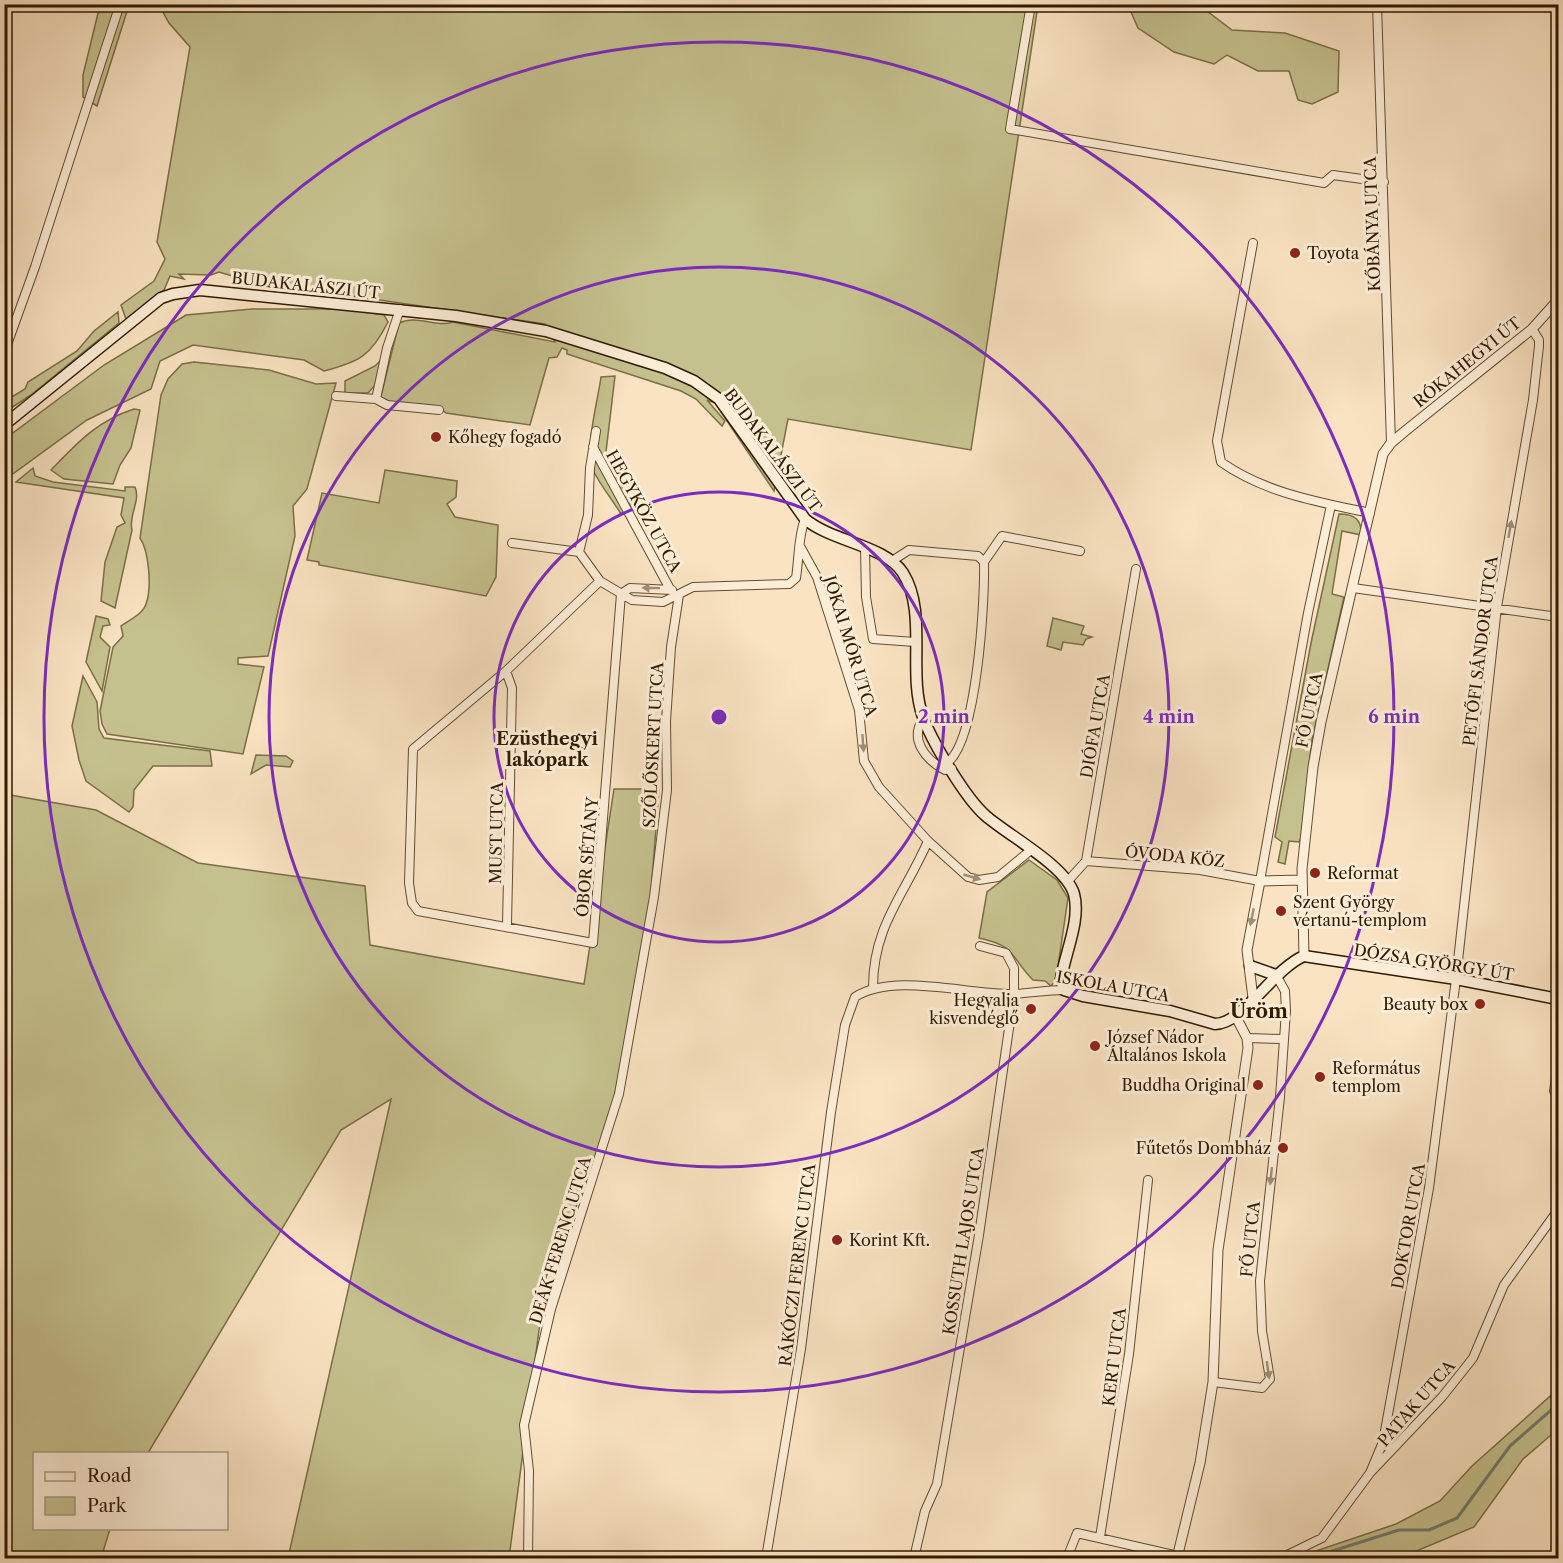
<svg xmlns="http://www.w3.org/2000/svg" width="1563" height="1563" font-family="'Libre Caslon Text',serif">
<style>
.green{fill:#c5c18e;stroke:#7a6e47;stroke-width:1.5}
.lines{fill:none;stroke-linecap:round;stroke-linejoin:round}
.stream{stroke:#727c6b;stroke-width:3}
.minor-casing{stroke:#624c30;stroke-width:10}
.tertiary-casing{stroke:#624c30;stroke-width:11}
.secondary-casing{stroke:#301a00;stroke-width:13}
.minor{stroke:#fcedd7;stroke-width:8}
.tertiary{stroke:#fcedd7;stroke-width:9}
.secondary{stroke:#fcedd7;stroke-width:10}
.oneway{fill:#a08e76}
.ring{fill:none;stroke:#7b2cbf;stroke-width:3}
.poi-dot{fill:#8f2418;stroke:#fcedd7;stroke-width:2}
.labels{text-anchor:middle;stroke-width:6;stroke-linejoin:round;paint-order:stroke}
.street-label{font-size:16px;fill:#301a00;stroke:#fcedd7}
.poi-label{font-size:16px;fill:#301a00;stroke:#fcedd7;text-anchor:start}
.neighbourhood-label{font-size:18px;font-weight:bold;fill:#301a00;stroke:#fcedd7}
.quarter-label{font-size:20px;font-weight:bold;fill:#301a00;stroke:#fcedd7}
.centre{fill:#7b2cbf;stroke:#fcedd7;stroke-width:3}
.ring-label{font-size:18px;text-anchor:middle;font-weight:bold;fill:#7b2cbf;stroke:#fcedd7;stroke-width:6;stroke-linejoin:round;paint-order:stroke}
</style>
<rect width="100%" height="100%" fill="#fae3c2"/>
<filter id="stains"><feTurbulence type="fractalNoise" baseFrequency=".00333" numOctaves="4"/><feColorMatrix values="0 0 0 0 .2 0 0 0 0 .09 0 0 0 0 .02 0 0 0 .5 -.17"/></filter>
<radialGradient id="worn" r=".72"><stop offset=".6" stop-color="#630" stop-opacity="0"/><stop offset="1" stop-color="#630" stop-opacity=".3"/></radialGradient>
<path class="green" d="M100 5H129L97 106 83 97V75Z
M159 5H1038L971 450 788 419 774 491 715 403 707 400 725 421 722 426 696 399 681 391 567 354V350L562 348 557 357 549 358 530 425 446 413 439 407 383 401 381 396 399 323C418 314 435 328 453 322L555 342 545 324 249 281 219 272 211 275 179 274 184 279 170 276 164 290 126 319 121 305 154 281 165 259 157 242 190 47 169 23Z
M1128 5H1199L1232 30 1285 33 1339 51 1338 92 1312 104 1298 100 1289 71H1258L1227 55 1214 64 1174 52 1138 28Z
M252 309H345L384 315 388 322C371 356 359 362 324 371L304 360 193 345 160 361 151 389 87 420 14 473 5 477V439L104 365 186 315Z
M118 312 119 323 31 395 5 412V401L25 389 28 382 77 351 94 331Z
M381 360 376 384 368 393H345V381L375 366Z
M194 362 269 370 316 384 336 383 307 489 293 506 295 536 268 656 238 658V664L264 667 243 754 107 734 102 724 100 711 113 647 123 636 121 626C129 620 143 614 146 604 152 588 149 551 140 538L161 395 168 379 182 364Z
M615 376 606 452 632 508 621 514C612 499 600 485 593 470 584 450 598 400 601 377Z
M134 409 140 410 131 448 120 465 113 484 64 479 51 470C78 442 97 421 134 409Z
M33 468 35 476 53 482 125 491V487H135C141 501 128 516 132 530L115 608 101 601 105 562 117 527 125 523 121 515 124 498 16 482Z
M385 470 457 481 456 497 447 504 455 517 498 525 496 577 486 596 319 565V562L307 560 322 493 379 503Z
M1339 514C1354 514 1362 519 1361 535L1342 531 1332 594 1344 597 1312 740 1301 838 1299 842 1289 841 1285 864 1278 862 1282 842 1275 837 1311 643Z
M96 616 108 619 110 625 103 626 100 637 110 647 102 691 86 662Z
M1053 618 1084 626 1081 634 1092 637 1086 639 1083 645 1063 642 1061 650 1047 646Z
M83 676 97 702 99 729 104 738 210 751 212 766H153L134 790 133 807 129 812 86 781 79 760 72 726Z
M256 755 286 756 293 761 290 767 266 765 251 774Z
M614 789H659L648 932 606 1137 546 1277 509 1558H288L391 1099 341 1130 148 1453 34 1454V1528L110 1529 101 1558H5L4 794 96 810 198 863 365 886 370 945 584 984Z
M1029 860 1057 880 1068 898 1056 980 1051 986 1045 981 1033 980C1010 957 1017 946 979 938L987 892Z
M1558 1389V1429L1523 1459 1474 1527 1414 1552 1390 1558H1295L1396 1524 1440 1501 1472 1466Z"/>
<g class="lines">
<path class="stream" d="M1310 1558 1399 1530H1429L1457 1518 1510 1446 1558 1404"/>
<g class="minor-casing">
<path id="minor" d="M1031 4 1010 129 1324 183 1333 175 1384 182
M1377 4 1391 443
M1253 243 1217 441 1221 462C1265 493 1318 502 1370 513
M400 309 387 348 376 399 387 405 439 410
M4 353 35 267 120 4
M336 396 376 399
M596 431 590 468 588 515 579 552 600 581
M593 447 670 589
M512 543 579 552
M801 548 817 577 859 710 864 761 879 787 928 841 968 877 979 880 998 877 1031 850
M865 548 866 597 873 639 915 642
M892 561 909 550 978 556 984 562C985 601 977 739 948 762
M984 562 1002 536 1080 551
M1353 588 1558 617
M621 594 593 943 418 911 412 903 409 883 413 749 506 671 600 581 632 600 663 602 693 587 789 584 796 578C799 559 798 537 805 519
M621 594 630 588 672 590
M506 671 512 688 507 925
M924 718C908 739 926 760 945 770L952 769
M1086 861 1200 870 1260 881 1308 613 1331 505
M1067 882 1086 861 1136 569
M873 987C873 926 905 894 928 841
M1247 1038 1283 1039
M1554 1091 1558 1065
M1213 1382 1262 1388 1270 1379 1262 1331 1260 1281 1280 1097 1286 1011 1285 991 1276 975
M1370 1473 1383 1442 1429 1188 1456 979 1497 607 1533 400 1539 346V340L1532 329
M1100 1537 1129 1354 1148 1180
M1283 1557 1322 1538 1370 1473 1442 1397 1473 1358 1504 1285 1558 1210
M528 1558 529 1471 524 1425 551 1309 619 1094 654 897 667 790 666 721 671 647 679 595
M766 1558 801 1349 831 1112 845 1025 855 997C894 972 968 995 1014 994 1031 993 1047 990 1064 990
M914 1558 925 1511 937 1484 979 1235 1014 994V968L1006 953 980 946
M1067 1558 1077 1533 1178 1556"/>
</g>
<g class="tertiary-casing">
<path id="tertiary" d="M1304 956 1302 869 1313 767 1321 722 1383 454 1391 443 1404 432 1532 329 1558 300
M1253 998 1247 950 1260 881 1302 880
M1177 1558 1200 1463 1213 1382 1218 1250 1248 1048 1247 1038 1236 1017"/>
</g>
<g class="secondary-casing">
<path id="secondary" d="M4 425 161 298 173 294 200 290 456 316 546 331 665 368 694 381 719 399 805 519C832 542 885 545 903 573 928 613 907 673 923 717 932 742 966 799 986 816 1009 836 1066 866 1074 894 1081 920 1065 953 1061 979L1064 990 1083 996 1170 1011 1215 1024C1243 1024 1273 969 1304 956L1456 979 1558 999
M1250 966 1276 975"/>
</g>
<use href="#minor" class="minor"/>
<use href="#tertiary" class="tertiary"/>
<use href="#secondary" class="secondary"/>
</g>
<defs><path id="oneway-solid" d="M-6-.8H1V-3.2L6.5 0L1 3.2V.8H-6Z" transform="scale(1.5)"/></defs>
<g class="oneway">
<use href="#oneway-solid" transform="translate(1510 529) rotate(-80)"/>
<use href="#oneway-solid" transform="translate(651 588) rotate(-179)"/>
<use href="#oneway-solid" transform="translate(863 743) rotate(86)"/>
<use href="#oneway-solid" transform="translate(972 877) rotate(16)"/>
<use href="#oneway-solid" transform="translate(1252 917) rotate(101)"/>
<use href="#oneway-solid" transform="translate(1271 1176) rotate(96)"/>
<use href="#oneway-solid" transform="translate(1268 1370) rotate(82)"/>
</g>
<g class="ring">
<circle cx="719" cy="717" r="225"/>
<circle cx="719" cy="717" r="450"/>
<circle cx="719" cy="717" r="675"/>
</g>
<g class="poi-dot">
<circle cx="1295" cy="253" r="6"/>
<circle cx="436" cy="437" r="6"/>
<circle cx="1315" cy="873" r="6"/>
<circle cx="1281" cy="911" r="6"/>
<circle cx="1480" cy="1004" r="6"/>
<circle cx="1031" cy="1009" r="6"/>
<circle cx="1095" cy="1046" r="6"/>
<circle cx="1320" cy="1077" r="6"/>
<circle cx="1258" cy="1085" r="6"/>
<circle cx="1283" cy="1148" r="6"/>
<circle cx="837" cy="1240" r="6"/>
</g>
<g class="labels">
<g class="street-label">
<text transform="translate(1372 224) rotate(-92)" y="6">KŐBÁNYA UTCA</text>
<text transform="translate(306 285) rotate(6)" y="6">BUDAKALÁSZI ÚT</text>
<text transform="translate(1467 362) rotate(-39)" y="6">RÓKAHEGYI ÚT</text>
<text transform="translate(773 450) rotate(53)" y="6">BUDAKALÁSZI ÚT</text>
<text transform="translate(644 511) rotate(61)" y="6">HEGYKÖZ UTCA</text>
<text transform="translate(851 646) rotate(73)" y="6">JÓKAI MÓR UTCA</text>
<text transform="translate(1480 651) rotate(-83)" y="6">PETŐFI SÁNDOR UTCA</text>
<text transform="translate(1309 710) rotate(-78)" y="6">FŐ UTCA</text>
<text transform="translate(1095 726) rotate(-80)" y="6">DIÓFA UTCA</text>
<text transform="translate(653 745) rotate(-87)" y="6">SZŐLŐSKERT UTCA</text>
<text transform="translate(496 833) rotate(-89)" y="6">MUST UTCA</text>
<text transform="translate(1175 856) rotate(6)" y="6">ÓVODA KÖZ</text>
<text transform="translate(587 857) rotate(-85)" y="6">ÓBOR SÉTÁNY</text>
<text transform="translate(1434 962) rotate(9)" y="6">DÓZSA GYÖRGY ÚT</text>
<text transform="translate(1113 986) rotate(10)" y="6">ISKOLA UTCA</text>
<text transform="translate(1408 1226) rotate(-80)" y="6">DOKTOR UTCA</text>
<text transform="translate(1250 1239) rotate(-84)" y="6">FŐ UTCA</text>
<text transform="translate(560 1240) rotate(-73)" y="6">DEÁK FERENC UTCA</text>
<text transform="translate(963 1241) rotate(-81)" y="6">KOSSUTH LAJOS UTCA</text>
<text transform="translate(797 1265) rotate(-83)" y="6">RÁKÓCZI FERENC UTCA</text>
<text transform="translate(1114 1357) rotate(-83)" y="6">KERT UTCA</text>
<text transform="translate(1416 1403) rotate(-49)" y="6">PATAK UTCA</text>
</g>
<g class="poi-label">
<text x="1307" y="259">Toyota</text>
<text x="448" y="443">Kőhegy fogadó</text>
<text x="1327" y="879">Reformat</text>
<text x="1293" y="908">Szent György<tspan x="1293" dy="18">vértanú-templom</tspan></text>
<text x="1019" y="1006" text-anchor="end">Hegyalja<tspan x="1019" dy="18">kisvendéglő</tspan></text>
<text x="1468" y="1010" text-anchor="end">Beauty box</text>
<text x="1107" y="1043">József Nádor<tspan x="1107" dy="18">Általános Iskola</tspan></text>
<text x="1332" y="1074">Református<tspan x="1332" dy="18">templom</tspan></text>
<text x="1246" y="1091" text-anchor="end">Buddha Original</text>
<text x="1271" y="1154" text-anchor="end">Fűtetős Dombház</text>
<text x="849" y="1246">Korint Kft.</text>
</g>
<g class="neighbourhood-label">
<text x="547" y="745">Ezüsthegyi<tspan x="547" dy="21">lakópark</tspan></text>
</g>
<g class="quarter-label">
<text x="1259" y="1018">Üröm</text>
</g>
</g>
<circle cx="719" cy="717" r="9" class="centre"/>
<g class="ring-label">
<text x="944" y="723">2 min</text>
<text x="1169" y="723">4 min</text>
<text x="1394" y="723">6 min</text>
</g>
<rect width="1563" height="1563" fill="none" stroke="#fae3c2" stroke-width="24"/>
<rect x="6" y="6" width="1551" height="1551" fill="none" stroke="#301a00" stroke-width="3"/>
<rect x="12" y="12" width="1539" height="1539" fill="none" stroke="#301a00" stroke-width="1.5"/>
<rect x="33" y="1452" width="195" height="78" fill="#fcedd7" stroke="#aa9981" stroke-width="1.5"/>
<rect x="45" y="1472" width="30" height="9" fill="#fcedd7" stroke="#aa9981" stroke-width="1.5"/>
<text x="87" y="1482" font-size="18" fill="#301a00">Road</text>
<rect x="45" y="1497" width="30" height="18" fill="#c5c18e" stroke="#aa9981" stroke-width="1.5"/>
<text x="87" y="1512" font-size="18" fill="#301a00">Park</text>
<rect width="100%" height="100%" filter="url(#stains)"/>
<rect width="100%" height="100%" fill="url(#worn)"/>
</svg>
